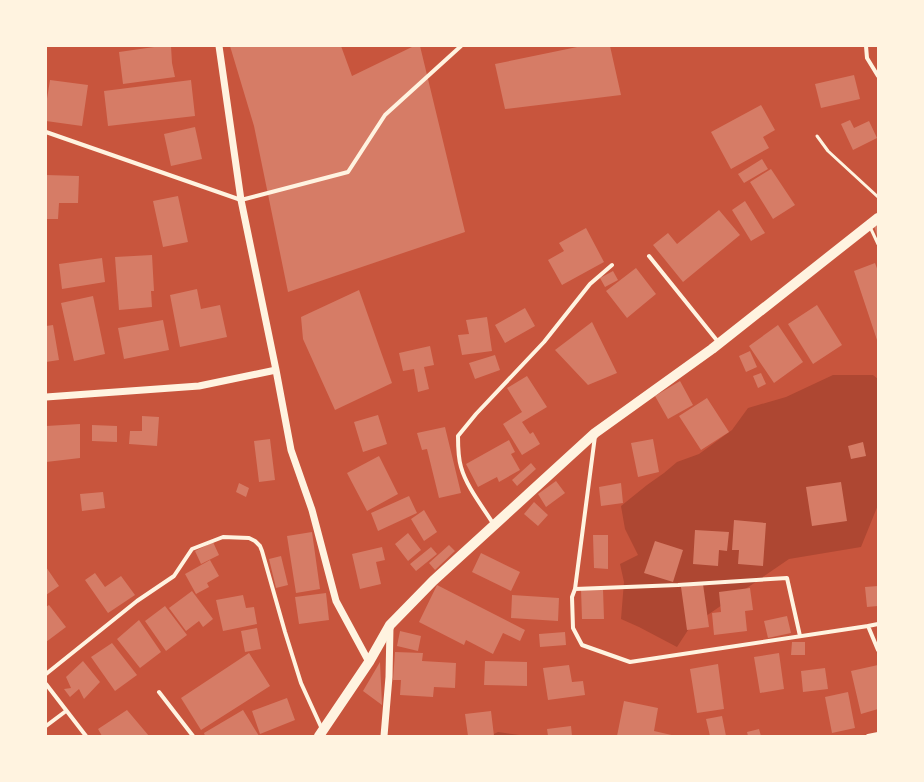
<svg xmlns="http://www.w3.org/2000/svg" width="924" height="782" font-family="'Crimson Pro',serif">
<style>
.green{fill:#ae4732}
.building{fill:#d67c66}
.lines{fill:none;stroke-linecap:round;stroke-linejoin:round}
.service{stroke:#fff3e0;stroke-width:3}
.minor{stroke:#fff3e0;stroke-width:4}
.tertiary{stroke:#fff3e0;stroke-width:7}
.primary{stroke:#fff3e0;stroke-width:10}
</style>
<rect width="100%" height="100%" fill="#c8553d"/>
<path class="green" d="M833 375H873L878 379V505L861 547 789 559 690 627 677 647 639 627 621 619 624 582 620 564 638 555 625 529 621 506 647 485 664 473 677 462 699 454 732 430 748 408 786 397Z
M498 732 527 736H490Z"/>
<path class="building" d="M161 46H171L172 63 175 77 123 84 119 52Z
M230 46H341L352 76 414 46H420L465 232 288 292 254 126Z
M582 46H610L621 95 505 109 495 64Z
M854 75 860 99 821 108 815 84Z
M50 80 88 85 82 126 46 121V105Z
M191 80 195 116 108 126 104 91Z
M761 105 775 130 763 137 769 148 731 169 711 132Z
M850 120 854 128 869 121 877 138 853 150 841 124Z
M195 127 202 159 171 166 164 134Z
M762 159 768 169 744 183 738 174Z
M771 169 795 205 773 219 750 182Z
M46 175 79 176 78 203H59L58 219H46Z
M178 196 188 242 163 247 153 201Z
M745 201 765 233 751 241 732 210Z
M719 210 740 235 683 282 653 245 668 233 677 244Z
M878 224V239L874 226Z
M586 228 604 262 562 285 548 260 564 251 559 243Z
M152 255 154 291H151L152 307 119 310 115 257Z
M102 258 105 282 62 289 59 264Z
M875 263 878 271V343L854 271Z
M636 268 656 294 627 318 606 291Z
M613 271 618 280 605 287 600 278Z
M197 289 201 309 220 305 227 337 180 347 170 295Z
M359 290 392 383 335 410 303 339 301 317Z
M93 296 105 354 74 361 61 303Z
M817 305 842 345 813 364 788 324Z
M525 308 535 326 505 343 495 325Z
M487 317 492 351 462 355 458 335 469 334 466 320Z
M163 320 169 350 124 359 118 328Z
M592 322 617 373 588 385 555 350Z
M53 325 59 360 46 362V326Z
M778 325 803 362 774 383 749 346Z
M430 346 434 365 424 367 429 389 418 392 414 369 403 371 399 353Z
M750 351 757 367 746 372 739 356Z
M495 355 500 370 475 379 469 363Z
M761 373 766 384 758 388 753 376Z
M527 376 547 407 522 422 530 434 533 432 540 444 522 455 503 424 522 412 507 388Z
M680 381 693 405 668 419 655 396Z
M707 398 729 432 701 450 679 416Z
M378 415 387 444 363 452 354 422Z
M142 416 159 417 157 446 129 444 130 431H142Z
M80 424V458L46 462V426Z
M92 425 117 426V442L92 441Z
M445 427 461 493 439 498 427 449 422 450 417 433Z
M270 439 275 480 259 482 254 441Z
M653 439 659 472 638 477 631 443Z
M509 440 515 452 511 454 520 470 499 482 497 477 478 487 466 464Z
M863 442 866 456 851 459 848 446Z
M379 456 398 494 367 511 347 473Z
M531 463 536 469 517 486 512 480Z
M556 481 565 493 546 507 538 494Z
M841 482 847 521 812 526 806 487Z
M239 483 249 488 246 497 236 492Z
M621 483 623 503 601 506 599 487Z
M103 492 105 508 82 511 80 494Z
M409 496 417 513 378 531 371 513Z
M534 502 548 515 538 526 524 514Z
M424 510 437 532 424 541 411 519Z
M734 520 766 523 763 566 738 564 739 550H732Z
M695 530 729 532 727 551 719 550 718 566 693 564Z
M312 532 320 589 296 593 287 536Z
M408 533 421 550 408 561 395 544Z
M593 535H608V569L594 568Z
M655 541 683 550 673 582 644 573Z
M213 542 219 555 201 564 195 551Z
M449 545 455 551 435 570 429 563Z
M382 547 385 560 376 562 381 584 360 589 352 554Z
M431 547 437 554 416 571 410 564Z
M481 553 520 572 511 591 472 572Z
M281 556 288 585 276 588 269 559Z
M210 560 219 576 207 583 209 587 196 594 185 574Z
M46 567 59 586 46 595Z
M95 573 105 587 121 576 135 595 108 613 85 580Z
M703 584 709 627 687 630 681 587Z
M437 585 525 630 520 641 503 633 493 654 466 640 464 645 419 622Z
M878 586V606L867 607 865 587Z
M750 588 753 610 745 611 747 631 714 635 712 613 721 612 719 592Z
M581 589H603L604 619H582Z
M192 591 213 619 203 627 199 621 186 631 169 608Z
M326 593 329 620 299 624 295 597Z
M243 595 246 608 254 607 257 624 223 631 216 600Z
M512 595 559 598 558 621 511 618Z
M49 605 66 627 46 642V607Z
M165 606 187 635 166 651 145 621Z
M787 616 791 633 768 638 764 621Z
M139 620 161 652 140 668 117 639Z
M257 628 261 649 245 652 241 631Z
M400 631 421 636 418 651 397 646Z
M565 632 566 645 540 647 539 634Z
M792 642H805V655H791Z
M112 643 137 675 115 691 91 657Z
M395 652 423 653 422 661 456 663 455 688 434 687 433 697 400 695 401 680H393Z
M249 653 270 686 201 730 181 698Z
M779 653 784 689 760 693 754 657Z
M83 661 100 682 84 699 79 689 70 697 64 689 71 688 66 677Z
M485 661 527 662V686L484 685Z
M380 662 382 705 363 691Z
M718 664 724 709 697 713 690 669Z
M569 665 572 682 583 681 585 695 548 700 543 668Z
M878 665V709L861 714 851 671Z
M825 668 828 689 803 692 801 671Z
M848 692 855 728 832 733 825 697Z
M287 698 295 720 260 734 252 711Z
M624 701 658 708 654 731 676 736H617Z
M127 710 149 736H102L98 729Z
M243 710 259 736H205L204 733Z
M491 711 494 736H468L465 714Z
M722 716 726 736H710L706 719Z
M571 726 572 736H548L547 729Z
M759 729 761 736H748L747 732Z"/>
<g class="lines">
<path class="service" d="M817 136 828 151 878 197
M870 227 878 244"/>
<path class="minor" d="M866 46 867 58 878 76
M46 132 241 200 348 172 385 115 461 46
M649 256 719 343
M595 436 575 589 572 597 573 628 582 645 630 662 868 626 878 650
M494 525C483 507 467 488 461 467 458 457 458 447 458 436L476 414 544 342 590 284 612 265
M575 589 678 585 787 578 800 636
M868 626 878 624
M46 674 137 601 174 576 192 549 223 537 249 538 255 541 260 546 262 551 285 632 301 683 322 729
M46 684 86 736
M159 692 193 736
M46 726 66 711
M868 736 878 734"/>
<path class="tertiary" d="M219 46 241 200 276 370
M46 397 199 386 276 370 291 450 312 510 336 601 369 662
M384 736 389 677 390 627"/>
<path class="primary" d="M319 736 369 662 390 625 433 581 595 433 712 349 878 218"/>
</g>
<rect width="924" height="782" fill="none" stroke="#fff3e0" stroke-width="94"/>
</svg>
